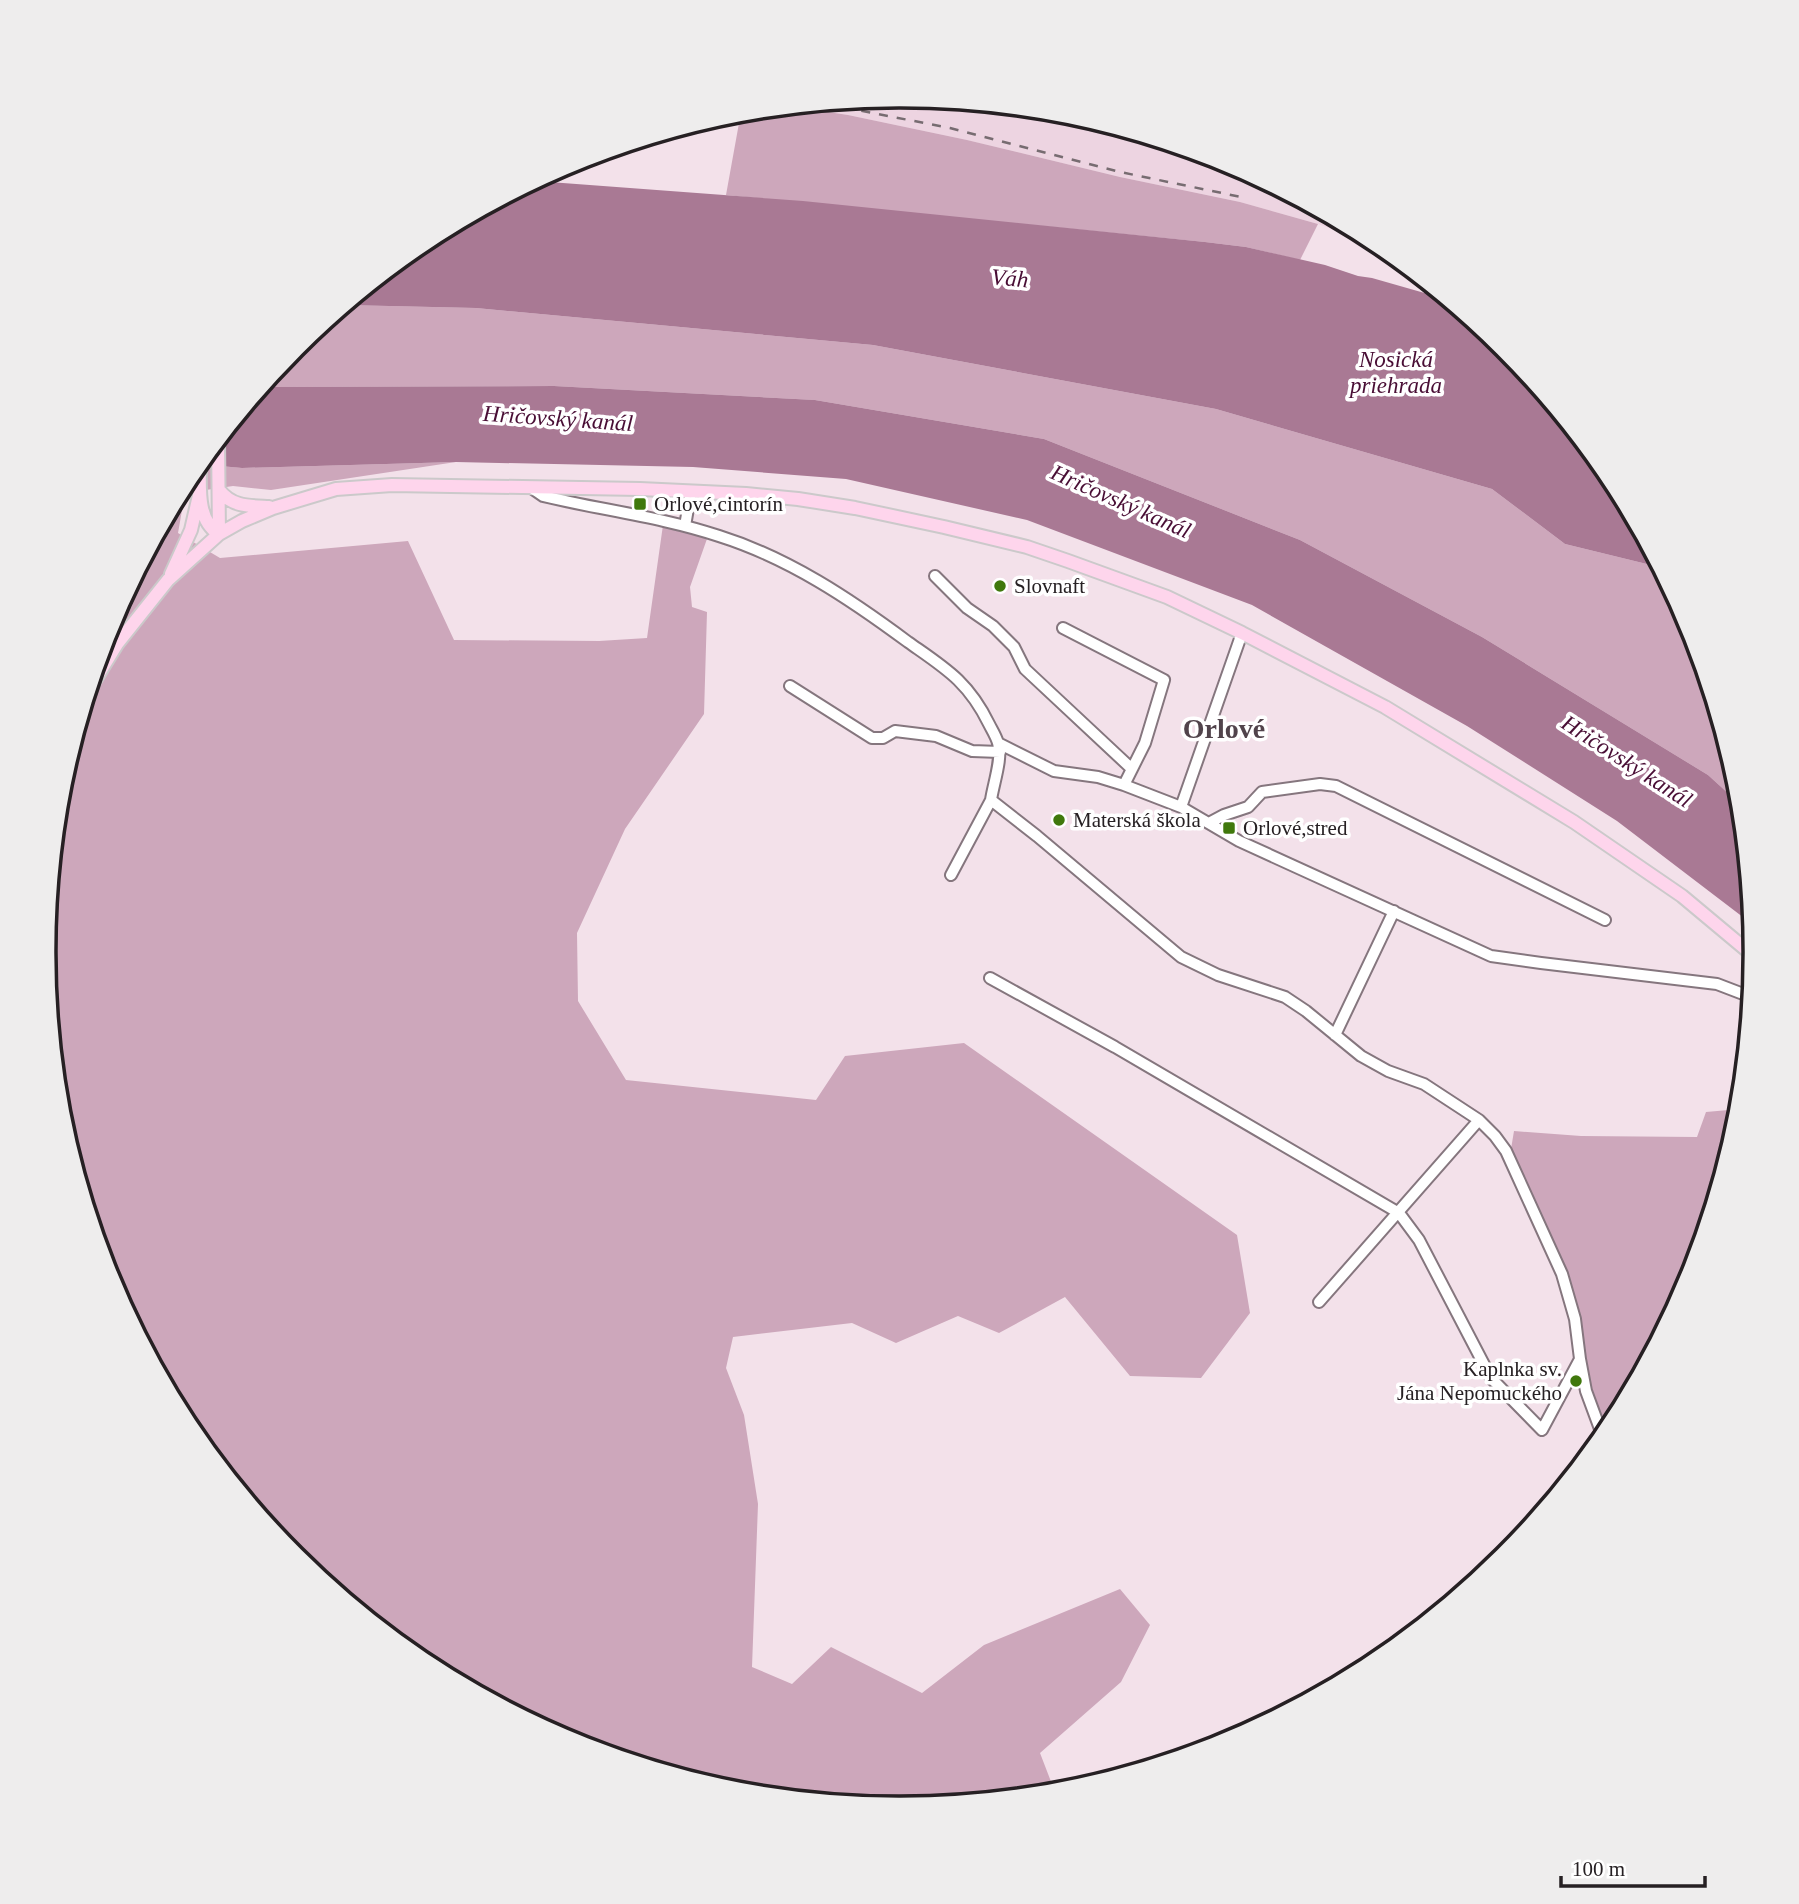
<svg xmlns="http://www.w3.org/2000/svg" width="1799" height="1904" font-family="Georgia,serif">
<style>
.built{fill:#edd4e1}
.green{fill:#cda7bb}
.water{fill:#a97994}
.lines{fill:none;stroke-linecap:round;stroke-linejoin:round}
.minor-casing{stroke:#85767e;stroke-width:14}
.major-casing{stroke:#cbc9ca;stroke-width:16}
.minor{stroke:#fff;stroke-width:10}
.major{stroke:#fed5ec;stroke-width:12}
.rail{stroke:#776c71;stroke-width:2.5;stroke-dasharray:9 9;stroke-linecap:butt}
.poi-dot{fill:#40780c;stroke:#fff;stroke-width:2.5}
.labels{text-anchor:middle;stroke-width:7;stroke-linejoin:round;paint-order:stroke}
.poi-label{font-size:21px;fill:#262023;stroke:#fff;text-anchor:start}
.water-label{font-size:23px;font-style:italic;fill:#490e35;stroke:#fff}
.district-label{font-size:28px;font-weight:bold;fill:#51434b;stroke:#fff}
.rim{fill:none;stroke:#262023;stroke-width:3.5}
</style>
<rect width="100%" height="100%" fill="#f3e1ea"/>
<path class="built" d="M900 96 1067 113 1227 162 1375 241 1397 259 1364 243V240L1318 224 1240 202 1120 177 967 140 848 115 795 107Z"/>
<path class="green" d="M795 107 848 115 967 140 1120 177 1240 202 1318 224 1300 260 1246 247 1205 242 726 195 741 112Z
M345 305 476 308 873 345 1216 409 1492 489 1565 544 1659 567 1690 625 1739 785 1741 805 1708 775 1482 637 1300 540 1044 439 815 400 554 386 261 387 295 347Z
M456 462 271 490 233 486 185 493 178 533 220 558 408 541 454 640 599 641 647 638 663 525 708 536 690 587 692 607 707 612 704 714 625 829 577 933 578 1001 626 1080 816 1100 845 1056 964 1043 1237 1235 1250 1313 1201 1378 1130 1376 1065 1297 999 1333 958 1316 896 1343 852 1323 733 1337 726 1368 744 1415 758 1504 752 1667 792 1684 831 1647 922 1693 984 1645 1120 1589 1150 1625 1121 1682 1040 1753 1055 1792 899 1808 732 1791 572 1742 424 1663 294 1557 188 1427 109 1279 60 1119 44 952 60 786 86 718 81 716 109 624 188 476 198 464 242 468Z
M1740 1109 1739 1119 1690 1280 1611 1428 1606 1434 1589 1388 1585 1369 1583 1337 1566 1273 1511 1149 1514 1131 1581 1136 1697 1137 1706 1112Z"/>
<path class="water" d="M536 181 803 201 1205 242 1246 247 1325 265 1358 276 1372 278 1442 298 1446 299 1505 347 1611 477 1659 567 1565 544 1492 489 1216 409 873 345 476 308 345 305 424 240Z
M554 386 815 400 1044 439 1300 540 1482 637 1708 775 1741 805 1752 924 1617 821 1467 726 1252 605 1027 520 846 479 693 467 456 462 242 468 198 464 261 387Z"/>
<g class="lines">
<g class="minor-casing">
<path id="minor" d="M530 487 543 496C601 510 662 517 719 536 789 558 850 599 908 642 945 668 968 681 989 724 992 730 996 736 998 743 1003 757 993 785 991 800L1037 836 1181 957 1218 975 1285 997 1306 1011 1361 1056 1388 1071 1424 1084 1479 1120 1495 1136 1506 1151 1562 1274 1575 1319 1580 1359 1542 1430 1491 1378 1419 1240 1399 1213 1115 1047 990 978
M685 526 691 491
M935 576 967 608 993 626 1014 647 1025 669 1132 769
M1063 628 1164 680 1145 743 1124 785
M790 686 872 738H883L895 731 936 736 972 751 1000 752
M998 743 1054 771 1098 777 1124 785 1181 807 1239 841 1491 956 1541 963 1717 984 1751 997
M1181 807 1242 633
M1209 823 1224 815 1248 807 1262 792 1320 784 1336 786 1605 920
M951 875 991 800
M1335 1035 1394 911
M1319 1302 1479 1120
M1580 1359 1586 1391 1603 1437"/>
</g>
<g class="major-casing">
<path id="major" d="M218 439 219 534
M200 462C200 486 196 520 219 534
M219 490C232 507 249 506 269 507
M171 574 191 530 200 491
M90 688 117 644 168 580 219 534 242 521 273 508 336 489 392 485 640 489 746 494 798 499 855 508 944 527 1027 547 1068 561 1167 597 1242 633 1385 707 1574 822 1682 896 1755 957"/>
</g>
<use href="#minor" class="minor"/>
<use href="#major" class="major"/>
<path class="rail" d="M826 104 950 128 1120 172 1246 198"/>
</g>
<g class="poi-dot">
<rect x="633" y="497" width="14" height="14" rx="3.5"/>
<circle cx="1000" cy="586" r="7"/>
<circle cx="1059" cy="820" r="7"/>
<rect x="1222" y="821" width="14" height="14" rx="3.5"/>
<circle cx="1576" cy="1381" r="7"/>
</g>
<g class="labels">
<g class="poi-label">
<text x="654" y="511">Orlové,cintorín</text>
<text x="1014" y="593">Slovnaft</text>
<text x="1073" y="827">Materská škola</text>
<text x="1243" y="835">Orlové,stred</text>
<text x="1562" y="1376" text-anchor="end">Kaplnka sv.<tspan x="1562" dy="24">Jána Nepomuckého</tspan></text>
</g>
<g class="water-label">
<text transform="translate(1010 278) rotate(5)" y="8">Váh</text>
<text x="1396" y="367">Nosická<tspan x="1396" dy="26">priehrada</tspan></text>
<text transform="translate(558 418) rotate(4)" y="8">Hričovský kanál</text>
<text transform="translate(1121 501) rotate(24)" y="8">Hričovský kanál</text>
<text transform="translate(1627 761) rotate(33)" y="8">Hričovský kanál</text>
</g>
<g class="district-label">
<text x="1224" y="738">Orlové</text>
</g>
</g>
<path d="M0 0H1799V1904H0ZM899 108H900A843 843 0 0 1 1743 951V953A843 843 0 0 1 900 1796H899A843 843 0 0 1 56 953V951A843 843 0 0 1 899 108Z" fill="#eeeded" fill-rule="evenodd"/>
<path class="rim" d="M899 108H900A843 843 0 0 1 1743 951V953A843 843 0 0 1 900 1796H899A843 843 0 0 1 56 953V951A843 843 0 0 1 899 108Z"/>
<path d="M1561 1876v10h144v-10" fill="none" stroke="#262023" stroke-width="3.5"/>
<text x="1572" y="1876" font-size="21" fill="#262023" stroke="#ffffff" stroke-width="5" paint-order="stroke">100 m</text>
</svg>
